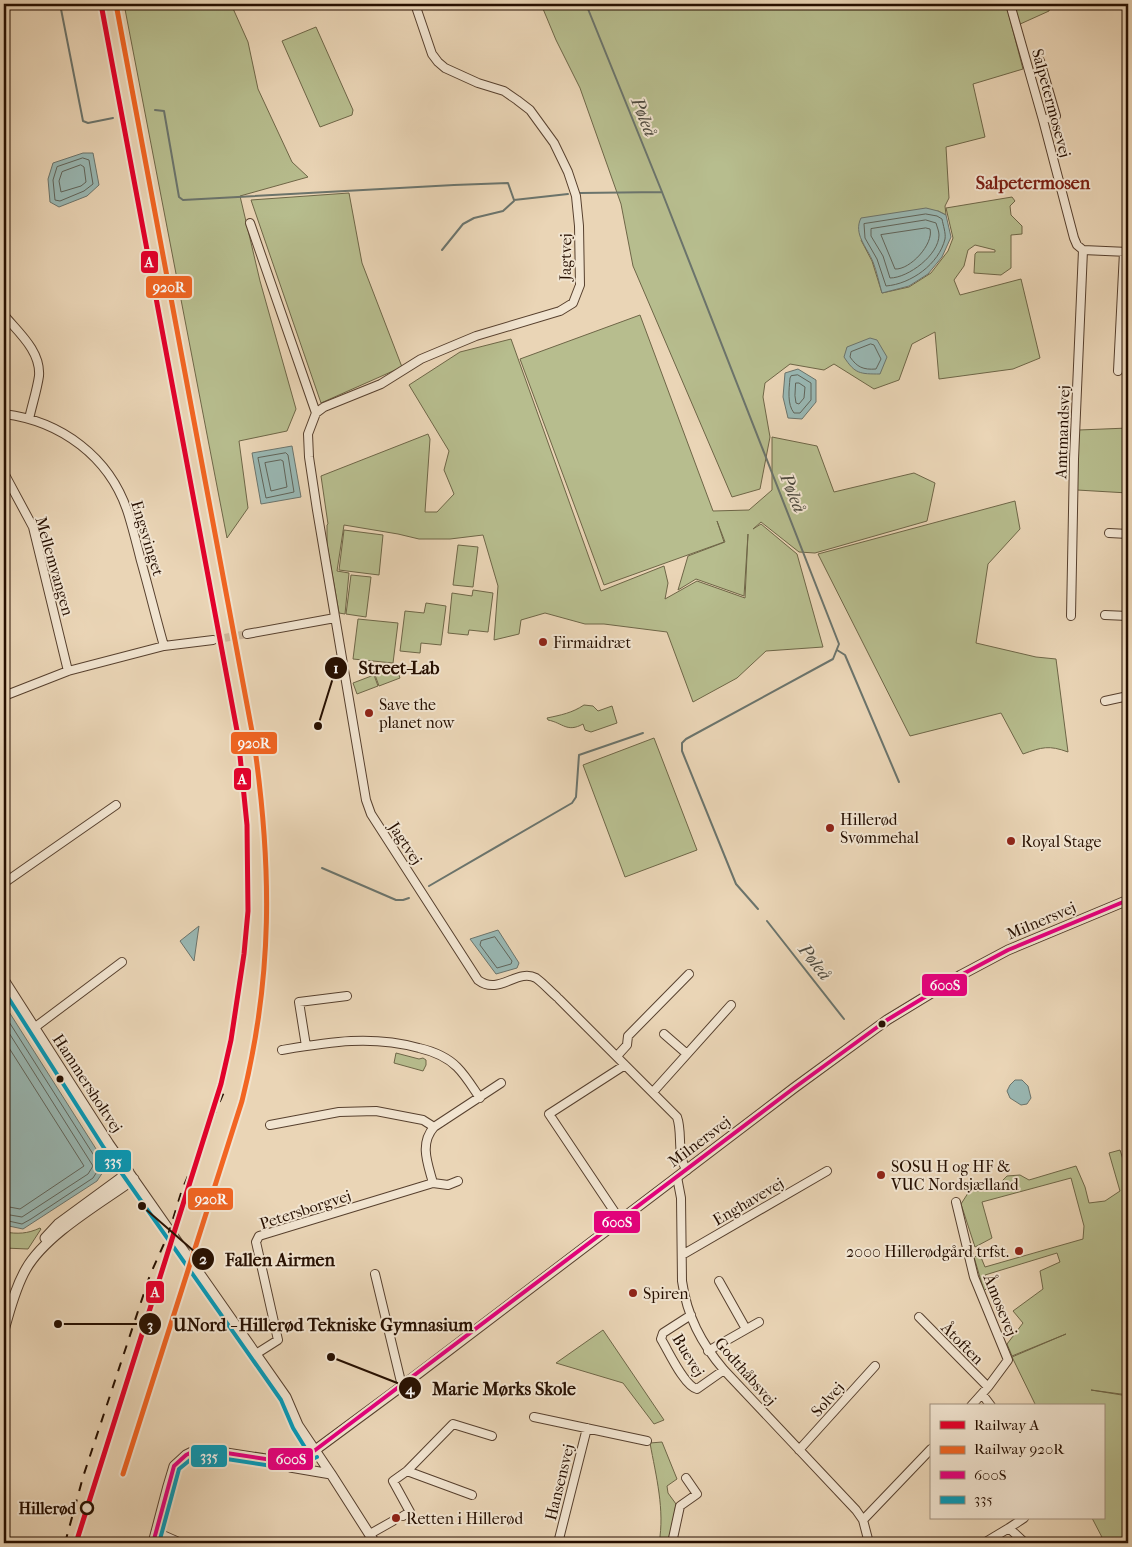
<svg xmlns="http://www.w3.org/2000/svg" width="1132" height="1547" font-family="'IM FELL French Canon',serif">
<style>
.green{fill:#b7bd8e;stroke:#6e6647}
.water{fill:#99b8b4;stroke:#6b746c}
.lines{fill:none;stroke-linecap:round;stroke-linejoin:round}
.shore{stroke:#60645a;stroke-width:1}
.stream{stroke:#6b746c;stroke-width:2}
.minor-tunnel{stroke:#cdb79b;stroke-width:8;stroke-dasharray:8 4;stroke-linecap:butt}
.minor-casing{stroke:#57402e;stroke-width:10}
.tertiary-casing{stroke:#57402e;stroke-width:11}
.minor{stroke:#f1e4d0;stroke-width:8}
.tertiary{stroke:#f1e4d0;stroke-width:9}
.rail{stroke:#260f00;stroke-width:2;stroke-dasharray:9 9;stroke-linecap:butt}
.bus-1-casing{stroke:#f1e4d0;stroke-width:8}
.bus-2-casing{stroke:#f1e4d0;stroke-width:8}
.bus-1{stroke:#e5007d;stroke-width:4}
.bus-2{stroke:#049ab9;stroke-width:4}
.rail-1-casing{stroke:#f1e4d0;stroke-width:9}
.rail-2-casing{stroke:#f1e4d0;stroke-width:9}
.rail-1{stroke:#e4002b;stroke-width:5}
.rail-2{stroke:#f26522;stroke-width:5}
.poi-dot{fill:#8f2418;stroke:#f1e4d0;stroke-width:2}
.bus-dot{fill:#260f00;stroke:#f1e4d0;stroke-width:2}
.stop-dot{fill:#f1e4d0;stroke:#260f00;stroke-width:2.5}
.labels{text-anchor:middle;stroke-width:4;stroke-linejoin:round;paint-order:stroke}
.street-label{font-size:16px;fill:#260f00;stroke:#f1e4d0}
.poi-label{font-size:16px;fill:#260f00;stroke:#f1e4d0;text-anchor:start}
.stop-label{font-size:16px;font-weight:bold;fill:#260f00;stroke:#f1e4d0;text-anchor:end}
.water-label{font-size:18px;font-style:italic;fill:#4e4a3f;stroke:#f1e4d0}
.neighbourhood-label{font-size:18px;font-weight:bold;fill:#7a1f14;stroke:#f1e4d0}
.leader{fill:none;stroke:#260f00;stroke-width:2}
.callout-dot{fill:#260f00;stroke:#f1e4d0;stroke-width:2}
.mark-label{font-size:15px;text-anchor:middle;font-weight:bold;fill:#fff}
.callout-label{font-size:18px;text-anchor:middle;font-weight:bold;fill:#260f00;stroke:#f1e4d0;stroke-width:4;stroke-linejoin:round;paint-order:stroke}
.line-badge{stroke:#f1e4d0;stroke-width:2}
.badge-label{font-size:14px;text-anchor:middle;font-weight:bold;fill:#fff}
</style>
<rect width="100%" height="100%" fill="#ead5b6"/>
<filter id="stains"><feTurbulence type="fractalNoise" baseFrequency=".004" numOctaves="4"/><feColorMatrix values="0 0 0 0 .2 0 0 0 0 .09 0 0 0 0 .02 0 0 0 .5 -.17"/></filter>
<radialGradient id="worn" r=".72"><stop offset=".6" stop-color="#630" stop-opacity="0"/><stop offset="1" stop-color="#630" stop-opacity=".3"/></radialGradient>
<path class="green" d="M124 4H231L248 42 258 89 292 162 308 177 240 196 260 281 296 409 287 431 239 441 248 508 227 538Z
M541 4H1006L1023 69 973 84 985 137 946 147 949 198 945 206 946 215 938 211 861 240 872 261 882 293 909 287 931 273 948 251 953 238 946 208 1012 197 1015 201 1010 206 1011 215 1022 226V234L1011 235V268L1001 275 974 273 975 254 977 252H995V250L975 245 968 250 964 266 954 280 960 295 1021 279 1040 358 1013 369 939 379 935 332 912 344 899 380 874 389 834 364 824 370 790 364 765 383 763 397 770 437 760 489 732 497 633 266 621 204 580 88 556 40Z
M1013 4H1051L1049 11 1018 25Z
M316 27 353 110 352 115 320 127 282 41Z
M349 193 362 263 402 367 321 403 251 200Z
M640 315 713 511 749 510 772 490V437L817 446 834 492 914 473 935 483 927 521 815 553 799 552 761 522 753 529 761 524 797 554 823 647 766 651 737 678 693 702 667 632 604 624H585L545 613 521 620 519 634 494 640 498 586 483 535 450 539H419L398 534 344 525 337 571 349 573 345 614 339 613 327 544V525L328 524 321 476 428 434 430 439 425 512H437L454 494 444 470 449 451 409 385 460 352 511 339 601 591 664 566 668 583 665 599 697 581 745 598 748 534 744 596 696 579 678 590 688 556 725 542 717 521 724 542 604 585 520 359Z
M1128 428V493L1077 490 1079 430Z
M1015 501 1020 529 988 564 976 643 1036 657 1056 659 1068 752C1049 745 1042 747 1023 754L1001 713 910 736 818 554Z
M344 530 383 535 379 575 339 570Z
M458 545 478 547 473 587 453 585Z
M351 575 371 577 366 617 346 614Z
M473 590 493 593 488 632 469 630 468 635 448 633 452 593 472 596Z
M426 603 446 606 441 645 421 643 420 653 400 651 405 611 424 613Z
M358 619 398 623 393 663 353 659Z
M396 667 400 678 379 686 375 675Z
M374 675 378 686 357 694 353 683Z
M584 705 593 706 598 711 612 706 617 723 591 732 585 730 583 724C567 733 563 723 548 720L547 718C561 715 572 713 584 705Z
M654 738 697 850 625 877 583 765Z
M396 1053 419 1059 423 1058 426 1060V1065L423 1071 394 1063Z
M1120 1150 1128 1175V1395L1091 1390 1128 1396V1529L1123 1543H1105L1092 1518H1103V1406H1036L1012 1357 1066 1334 1012 1356 1007 1344 1023 1323 1013 1311 1043 1289 1040 1271 1060 1262 1057 1253 985 1275 987 1288 984 1291 974 1257 980 1255 985 1267 1083 1239 1084 1226 1071 1178 982 1202 992 1238 975 1247 961 1204 970 1190 977 1191 995 1188 1007 1176 1020 1175 1029 1180 1076 1166 1085 1187 1089 1203 1105 1201 1120 1191 1109 1153Z
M40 1228 41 1229 28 1249 4 1248V1232C18 1234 27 1234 40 1228Z
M603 1330 664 1420 654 1424 623 1383 556 1363Z
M662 1442 677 1479 667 1486 668 1493 676 1504 669 1543H659C665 1510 656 1476 650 1443Z"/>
<path class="water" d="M83 153H93L99 185 87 196 59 207 50 202 48 179 53 163Z
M926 208 938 211 946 215 951 237 942 257 928 274 909 286 882 293C879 283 877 272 873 262 867 247 853 234 861 218Z
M870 338 877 340 887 357 880 374C860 374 855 374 844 357L847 347Z
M798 369 816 380V402L802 419 788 418 783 397 785 373Z
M292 446 301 497 261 504 252 453Z
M199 926 194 961 180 941Z
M498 930 519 963 517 968 496 974 470 939Z
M4 1004 105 1163 103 1172 97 1181 23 1229 4 1225Z
M1015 1080H1022L1028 1086 1031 1098 1027 1104 1021 1105 1010 1098 1007 1091 1010 1085Z"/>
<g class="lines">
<path class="shore" d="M83 158 89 160 93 184 84 191 60 201 55 200 53 180 57 167Z
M81 165 84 167 86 182 81 186 61 192 59 181 62 172Z
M926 214 937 216 942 219C943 225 946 233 945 239 939 264 911 284 886 286L877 259 865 238 864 224Z
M926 220 936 223C937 227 939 231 939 235 939 255 908 278 890 278L883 256 871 236V229Z
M926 228 930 229C934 244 910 270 895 269L881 235Z
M871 344 874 345 881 359 876 369C863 370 857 367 850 357L851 352Z
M798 375 811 383V400L800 413H794C787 404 789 390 790 378L791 376Z
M796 383H799L805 387 804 398 799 404 796 403 795 396Z
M286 453 288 455 294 492 266 498 258 458Z
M281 460 283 461 287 487 271 491 265 463Z
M495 937 512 961 511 964 497 968 480 945 481 941Z
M4 1014 100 1165 98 1170 93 1178 31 1219 22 1224 4 1220
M4 1025 93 1166 88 1174 22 1217 4 1214
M4 1040 84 1166 20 1209 4 1206"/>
<path class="stream" d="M60 4 83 121 88 123 113 118
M586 4 662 192 839 644 833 659 686 739 682 743V751L736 884 758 909
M155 110 164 111 179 197 183 200 454 185 508 183 514 200 568 194
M580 193 662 192
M442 250 463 224 474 218 503 211 514 201
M837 650 845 655 899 782
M322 868 396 900H403L409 898
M429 886 572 803 576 797 579 755 643 733
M767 921 844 1019"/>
<path class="minor-tunnel" d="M213 640 247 634"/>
<g class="minor-casing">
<path id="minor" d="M1010 4 1043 120 1074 238 1077 245 1083 250 1128 252
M1040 61 1056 116 1043 120
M250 223 316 413 308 434 309 457 317 510 366 800 371 814 478 980C499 996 517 968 536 978 543 983 550 991 557 997
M4 315C18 332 41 351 39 376 37 390 32 405 29 419
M1118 371 1124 252
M316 413 324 407 381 384 421 359 476 336 560 311 573 303 580 285 579 226 576 196 568 172 554 143 530 110 517 100 504 91 478 83 445 68 438 62 432 54 415 4
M4 414C61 421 110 457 128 513 133 529 137 545 141 561 149 589 156 618 164 646
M4 473 33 527 68 671
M1109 533 1128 534
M1105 615 1128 616
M1071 616 1074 459 1083 250
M247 634 335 618
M4 696 68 671 164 646 213 640
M1105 701 1128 696
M4 883 116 805
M559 999 677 1117C683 1133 676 1156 687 1170
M34 1028 122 962
M664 1034 687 1054
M306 1046 299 1002 347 996
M282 1050C330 1042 371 1035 419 1048 432 1051 447 1057 457 1067 466 1076 473 1088 480 1098
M617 1056 627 1045 628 1036 689 974
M653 1092 731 1005
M270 1125 339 1112 376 1111 423 1120 434 1127
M677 1177 681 1198 682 1281C687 1316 701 1343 724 1370L856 1510 863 1520 869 1543
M433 1183C428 1164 419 1144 434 1127L501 1083
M956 1202 974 1277 1008 1360 988 1387 971 1406
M620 1220 549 1114 625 1065
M682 1255 827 1171
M375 1274 402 1386
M719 1281 746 1329
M691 1315 663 1333 661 1339C668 1350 684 1386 697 1389L724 1370
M919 1317 988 1387
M708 1351 759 1322
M256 1354 278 1340 256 1242 259 1236 433 1183 448 1185 458 1181
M982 1394 991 1406
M534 1417 647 1441
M799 1450 875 1366
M407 1471 472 1495
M403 1516 410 1512 393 1481 407 1471 453 1424 492 1436
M863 1520 931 1449
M1009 1528 1024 1518
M156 1532 181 1543
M370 1534 393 1521
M558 1543 587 1428
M672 1543 680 1506 697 1494 686 1478
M984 1543 1009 1528 1025 1543"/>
</g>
<g class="tertiary-casing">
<path id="tertiary" d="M4 980 109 1144 286 1397 298 1425 331 1474 375 1543
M45 1238 58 1224 129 1172
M4 1330C10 1310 15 1288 26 1269 46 1234 101 1203 134 1179
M279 1461 290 1467 331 1474
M153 1543 168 1486 174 1466 186 1455 192 1452 207 1450 279 1461 299 1458 314 1451 402 1386 794 1088 887 1020 961 975 1008 950 1128 900"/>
</g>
<use href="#minor" class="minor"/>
<use href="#tertiary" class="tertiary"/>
<path class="rail" d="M65 1543 83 1477 150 1275 168 1235 182 1190 224 1092"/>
<g class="bus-1-casing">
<path id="bus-1" d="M153 1543 174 1466 186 1455 192 1452 207 1450 279 1461 299 1458 314 1451 794 1088 887 1020 961 975 1008 950 1128 900"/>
</g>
<g class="bus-2-casing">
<path id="bus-2" d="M4 991 104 1148 281 1400 293 1428 309 1454
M159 1543 179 1469 190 1460 207 1456 279 1467 301 1464 317 1457"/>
</g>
<use href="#bus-1" class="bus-1"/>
<use href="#bus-2" class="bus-2"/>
<g class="rail-1-casing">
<path id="rail-1" d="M76 1543 221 1084 231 1040 244 954 248 911 247 825 238 736 101 4"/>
</g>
<g class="rail-2-casing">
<path id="rail-2" d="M116 4 254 742C272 868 273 977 242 1101L123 1474"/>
</g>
<use href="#rail-1" class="rail-1"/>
<use href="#rail-2" class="rail-2"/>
</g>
<g class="poi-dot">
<circle cx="543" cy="642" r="5"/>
<circle cx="369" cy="713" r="5"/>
<circle cx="830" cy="828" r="5"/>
<circle cx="1011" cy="841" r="5"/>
<circle cx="881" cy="1175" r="5"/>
<circle cx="1019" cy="1251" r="5"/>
<circle cx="633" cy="1293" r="5"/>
<circle cx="396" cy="1518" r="5"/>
</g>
<g class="bus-dot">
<circle cx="882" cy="1024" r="4.5"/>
<circle cx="60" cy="1079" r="4.5"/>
</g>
<circle class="stop-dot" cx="87" cy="1508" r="6"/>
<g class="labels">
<g class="street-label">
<text transform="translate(1052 103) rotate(75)" y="6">Salpetermosevej</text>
<text transform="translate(565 257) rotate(-89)" y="6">Jagtvej</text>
<text transform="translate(1062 432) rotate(-88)" y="6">Amtmandsvej</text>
<text transform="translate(148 538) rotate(73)" y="6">Engsvinget</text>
<text transform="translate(55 566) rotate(74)" y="6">Mellemvangen</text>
<text transform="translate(406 843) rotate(57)" y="6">Jagtvej</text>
<text transform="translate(1041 920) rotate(-23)" y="6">Milnersvej</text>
<text transform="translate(88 1083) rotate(57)" y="6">Hammersholtvej</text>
<text transform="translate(699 1141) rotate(-37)" y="6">Milnersvej</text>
<text transform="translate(748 1201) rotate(-30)" y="6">Enghavevej</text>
<text transform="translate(305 1209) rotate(-18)" y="6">Petersborgvej</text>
<text transform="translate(1001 1305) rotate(68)" y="6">Åmosevej</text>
<text transform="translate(963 1343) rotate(45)" y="6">Åtoften</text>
<text transform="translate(689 1355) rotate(59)" y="6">Buevej</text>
<text transform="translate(746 1371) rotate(49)" y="6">Godthåbsvej</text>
<text transform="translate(827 1399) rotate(-48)" y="6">Solvej</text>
<text transform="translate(559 1482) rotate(-76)" y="6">Hansensvej</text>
</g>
<g class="poi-label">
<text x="553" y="648">Firmaidræt</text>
<text x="379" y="710">Save the<tspan x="379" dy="18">planet now</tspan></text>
<text x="840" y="825">Hillerød<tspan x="840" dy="18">Svømmehal</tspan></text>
<text x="1021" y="847">Royal Stage</text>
<text x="891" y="1172">SOSU H og HF &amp;<tspan x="891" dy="18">VUC Nordsjælland</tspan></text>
<text x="1009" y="1257" text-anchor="end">2000 Hillerødgård trfst.</text>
<text x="643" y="1299">Spiren</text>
<text x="406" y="1524">Retten i Hillerød</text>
</g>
<g class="stop-label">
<text x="76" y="1514">Hillerød</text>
</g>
<g class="water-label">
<text transform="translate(644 117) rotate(68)" y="6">Pøleå</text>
<text transform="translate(793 493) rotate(68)" y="6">Pøleå</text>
<text transform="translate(815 962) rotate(52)" y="6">Pøleå</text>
</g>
<g class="neighbourhood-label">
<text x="1033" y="189">Salpetermosen</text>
</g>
</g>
<path class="leader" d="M318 726L336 668M142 1206L203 1259M58 1324L150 1324M331 1357L410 1388"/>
<g class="callout-dot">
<circle cx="318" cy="726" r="5"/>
<circle cx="142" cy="1206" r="5"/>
<circle cx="58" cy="1324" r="5"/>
<circle cx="331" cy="1357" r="5"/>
<circle cx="336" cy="668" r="12"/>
<circle cx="203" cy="1259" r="12"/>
<circle cx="150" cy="1324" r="12"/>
<circle cx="410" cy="1388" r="12"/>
</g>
<g class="mark-label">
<text x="336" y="673">1</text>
<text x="203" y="1264">2</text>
<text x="150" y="1330">3</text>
<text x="410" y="1394">4</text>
</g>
<g class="callout-label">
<text x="399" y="674">Street-Lab</text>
<text x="280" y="1266">Fallen Airmen</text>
<text x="323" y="1331">UNord - Hillerød Tekniske Gymnasium</text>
<text x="504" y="1395">Marie Mørks Skole</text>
</g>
<g class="line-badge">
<rect x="140" y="250" width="19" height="24" rx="5" fill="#e4002b"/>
<rect x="145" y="275" width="48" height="24" rx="5" fill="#f26522"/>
<rect x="230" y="731" width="48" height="24" rx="5" fill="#f26522"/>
<rect x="233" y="767" width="19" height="24" rx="5" fill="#e4002b"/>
<rect x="921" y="973" width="47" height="24" rx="5" fill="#e5007d"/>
<rect x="94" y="1149" width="38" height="24" rx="5" fill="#049ab9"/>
<rect x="187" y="1187" width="47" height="24" rx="5" fill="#f26522"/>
<rect x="593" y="1210" width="48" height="24" rx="5" fill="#e5007d"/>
<rect x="145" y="1280" width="20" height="24" rx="5" fill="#e4002b"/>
<rect x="190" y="1444" width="38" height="24" rx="5" fill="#049ab9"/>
<rect x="267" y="1447" width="47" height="24" rx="5" fill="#e5007d"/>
</g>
<g class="badge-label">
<text x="149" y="267">A</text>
<text x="169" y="292">920R</text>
<text x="254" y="748">920R</text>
<text x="242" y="784">A</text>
<text x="945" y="990">600S</text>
<text x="113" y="1166">335</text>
<text x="211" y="1204">920R</text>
<text x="617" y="1227">600S</text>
<text x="155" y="1297">A</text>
<text x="209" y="1461">335</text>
<text x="291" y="1464">600S</text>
</g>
<rect width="1132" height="1547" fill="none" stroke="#ead5b6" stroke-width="20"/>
<rect x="5" y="5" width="1122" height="1537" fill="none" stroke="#260f00" stroke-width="2.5"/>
<rect x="10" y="10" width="1112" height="1527" fill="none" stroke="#260f00"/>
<rect x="930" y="1404" width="175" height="115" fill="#f1e4d0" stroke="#a08f7d"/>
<rect x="940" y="1421" width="25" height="8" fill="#e4002b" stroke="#a08f7d"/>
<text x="974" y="1430" font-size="15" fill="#260f00">Railway A</text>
<rect x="940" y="1446" width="25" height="8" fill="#f26522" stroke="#a08f7d"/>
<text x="974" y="1454" font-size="15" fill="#260f00">Railway 920R</text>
<rect x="940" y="1471" width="25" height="8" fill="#e5007d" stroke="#a08f7d"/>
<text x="974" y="1480" font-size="15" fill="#260f00">600S</text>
<rect x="940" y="1496" width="25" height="8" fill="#049ab9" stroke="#a08f7d"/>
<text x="974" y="1504" font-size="15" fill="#260f00">335</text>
<rect width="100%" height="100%" filter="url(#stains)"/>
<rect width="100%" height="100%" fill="url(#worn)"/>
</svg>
